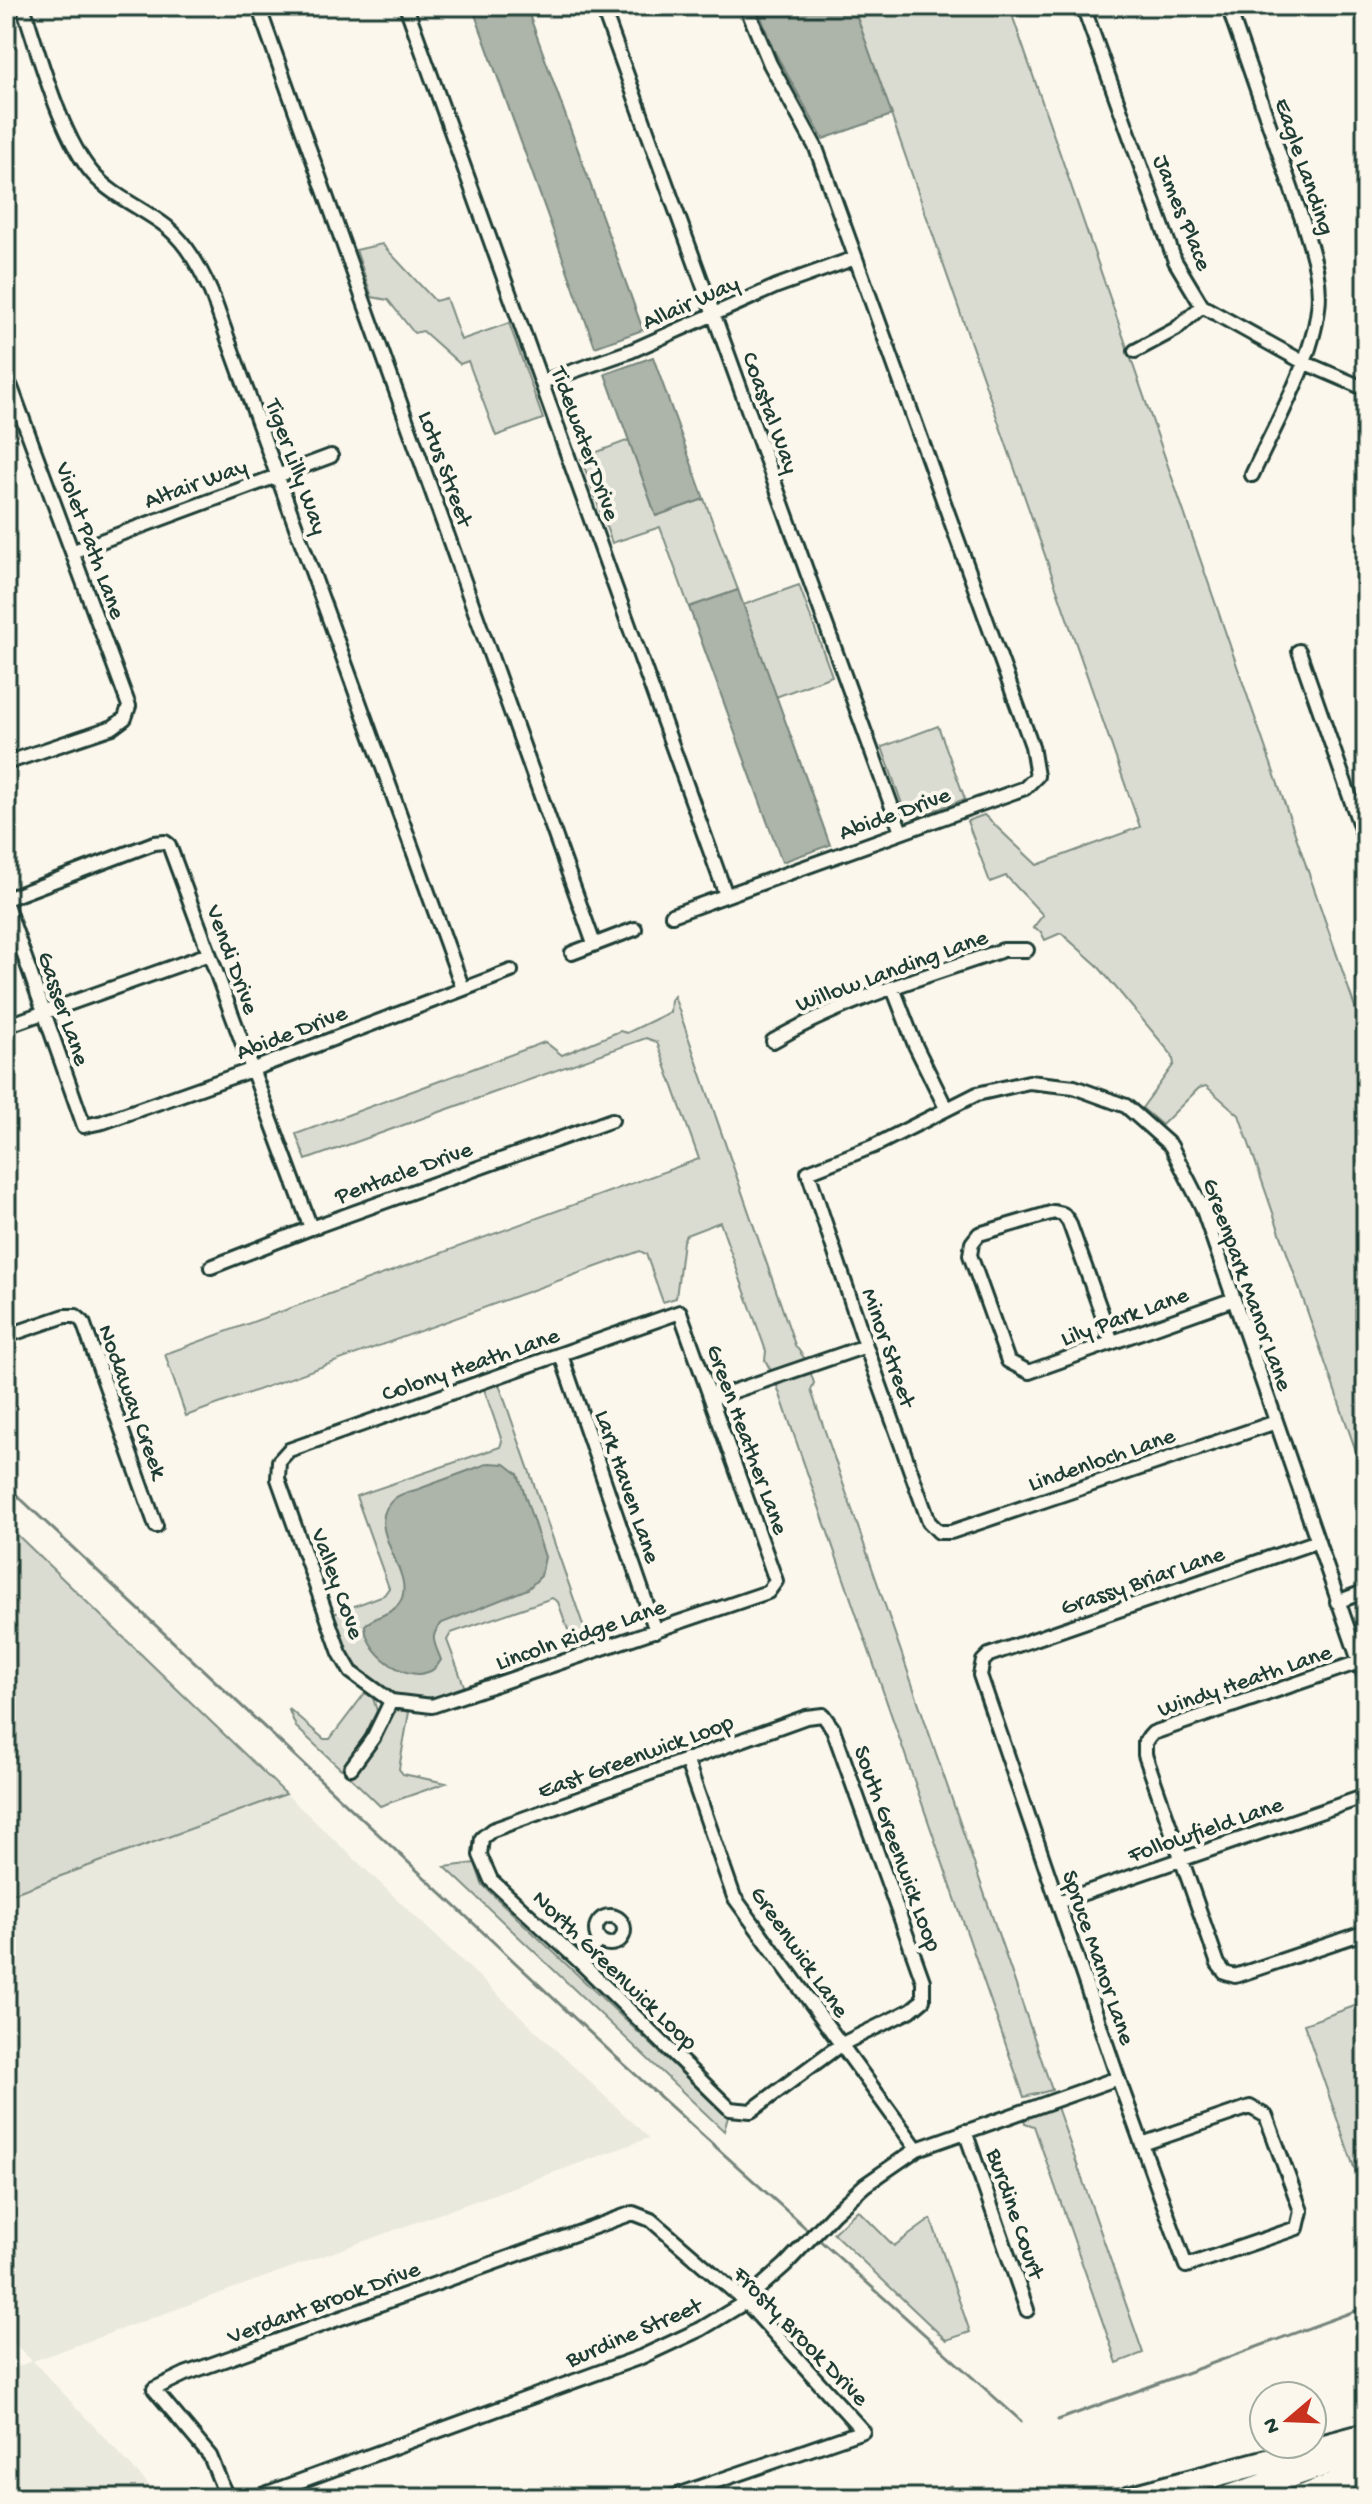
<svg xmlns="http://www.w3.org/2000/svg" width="1372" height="2504" font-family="'Gochi Hand',sans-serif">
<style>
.built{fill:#eae9de}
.green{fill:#dbdcd1;stroke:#7d8c82;stroke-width:2}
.water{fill:#adb4aa;stroke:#74847b;stroke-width:2}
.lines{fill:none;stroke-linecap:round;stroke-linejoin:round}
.stream{stroke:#74847b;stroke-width:3}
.street-casing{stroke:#1f3d34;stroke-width:18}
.highway-casing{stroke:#1f3d34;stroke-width:28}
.street{stroke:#fbf7ec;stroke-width:12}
.highway{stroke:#fbf7ec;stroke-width:22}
.labels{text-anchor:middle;stroke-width:8;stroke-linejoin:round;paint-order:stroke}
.street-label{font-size:24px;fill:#1f3d34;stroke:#fbf7ec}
</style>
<rect width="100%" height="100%" fill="#fbf7ec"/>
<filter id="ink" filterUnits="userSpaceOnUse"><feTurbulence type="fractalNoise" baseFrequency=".0125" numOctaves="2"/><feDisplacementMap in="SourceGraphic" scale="16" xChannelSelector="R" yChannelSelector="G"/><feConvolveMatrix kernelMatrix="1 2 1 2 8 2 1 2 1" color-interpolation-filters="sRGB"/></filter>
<g filter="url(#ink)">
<path class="built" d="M286 1794 649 2138 33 2361 161 2498H6V2371L32 2361 6 2335V1896Z"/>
<path class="green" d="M853 6H1009L1366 1039V1480L1239 1115 1206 1086 1199 1088 1162 1125 1142 1108 1174 1064 1172 1055 1097 965 1061 933 1045 940 1041 932 1033 928 1043 915 1006 876 990 882 967 821 984 815 1037 865 1140 827Z
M382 244 435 301 446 298 461 340 509 323 543 419 496 436 468 361 460 364 423 331 414 333 388 300 372 297 356 250Z
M629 440 656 516 704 499 738 590 689 607 660 527 612 543 581 458Z
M799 585 832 676 776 697 743 605Z
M938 726 965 799 914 818 907 815 903 807 882 747Z
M674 996 795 1345 805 1359 771 1371 765 1360 766 1351 720 1222 686 1235 683 1241 676 1298 663 1302 646 1254 640 1251 186 1416 165 1354 699 1159 657 1042 646 1038 306 1160 296 1134 545 1042 562 1055 620 1031 627 1033 670 1012 671 1000Z
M810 1371 814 1383 811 1390 816 1405 1052 2090 1024 2097 776 1383Z
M499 1384 591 1648 576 1652 558 1602 552 1598 451 1633 447 1640 466 1691C424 1703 379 1701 353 1661 344 1647 339 1629 333 1614L384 1595 389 1588 356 1496 500 1447 502 1441 484 1389Z
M6 1524 286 1794 6 1896Z
M365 1693 373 1698 377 1711 364 1737 341 1769 296 1727 288 1708 324 1739H330Z
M399 1710 409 1712 399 1769 403 1774 446 1783 380 1806 350 1777 375 1747 390 1715Z
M475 1863 482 1884 491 1893 728 2117 724 2131 445 1867Z
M1366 2002V2202L1304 2024Z
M1057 2107 1143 2353 1117 2363 1034 2126 1025 2123 1024 2118Z
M858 2210 894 2246 931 2219 970 2332 946 2340 833 2233Z"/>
<path class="water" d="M472 6H526L643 330 595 347Z
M757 6H853L892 115 823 139 773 49Z
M653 357 704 499 656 516 605 374Z
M738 590 830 845 782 862 689 607Z
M489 1463 505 1464 518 1474 545 1557 541 1576 528 1589 442 1623C428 1637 435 1643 441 1660 423 1695 364 1657 365 1625 375 1616 394 1614 400 1602 418 1572 359 1527 395 1498 401 1493 412 1491 419 1489 442 1480 466 1472 489 1463Z"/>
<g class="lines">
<path class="stream" d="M6 1485 616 2057 809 2231
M815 2236 1021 2421
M1058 2420 1366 2307
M918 2498 951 2486"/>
<g class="street-casing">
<path id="street" d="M23 6C39 54 61 138 93 174 113 197 143 208 167 227 188 245 200 268 211 292L463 989
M258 6 594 944
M406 6 726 895
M602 6 901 832
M1083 6 1175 261 1202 306 1303 362 1366 389
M1228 6 1304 225C1312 252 1322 281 1318 309 1312 362 1274 427 1252 475
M1135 351 1176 329 1202 306
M6 381 11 387 129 706 125 718 113 727 6 763
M542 382 631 351 777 286 855 258
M74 551 331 456
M1299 651 1366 843
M6 899 154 843 165 842 169 845 311 1228
M6 904 84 1126 103 1122 251 1070 511 971
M672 915 1025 788 1037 776 1032 746 816 148 770 64 746 6
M572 953 635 929
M893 988 915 1045 946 1108
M6 1026 209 954
M773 1041C845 999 925 977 1003 950H1027
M211 1267 311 1228 612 1120
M680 1312 776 1581 768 1592 432 1706 391 1701 351 1672 340 1653 278 1479 279 1461 289 1450Z
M6 1334H12L65 1316H76L83 1322 156 1526
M1112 1342 1069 1222 1063 1214 1054 1212 979 1234 972 1243 970 1255 1008 1361 1029 1372 1234 1299
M561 1355 656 1631
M711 1399 866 1346
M1276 1422 951 1532H939L929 1522 866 1346 808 1172 874 1146 977 1094 1029 1082 1074 1087 1126 1106 1171 1146 1202 1207 1366 1681
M1337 1602 1366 1591
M1359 1662 1153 1733 1145 1742V1755L1218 1964 1225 1973 1235 1976 1366 1932
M823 1715 833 1729 923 1981V2000L911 2010 840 2045 751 2111 730 2109 579 1961 491 1880 480 1855 482 1838 492 1830 806 1717Z
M686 1759 734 1897 917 2149
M351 1768 373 1738 391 1701
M1058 1902 1366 1796
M596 1930a14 14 0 1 1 28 0a14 14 0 1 1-28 0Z
M579 1961 600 1940
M965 2131 1027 2310
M1142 2144 1250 2107 1266 2116 1301 2211 1297 2228 1186 2266 1118 2078 980 1675 983 1661 989 1655 1318 1541
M227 2498 210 2456 154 2389 185 2374 633 2213 651 2220 745 2301 863 2431 668 2498
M254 2498 641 2357 701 2329 739 2306 785 2265 834 2213 865 2185 917 2149 1118 2078"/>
</g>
<g class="highway-casing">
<path id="highway" d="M1128 2498 1366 2435
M1226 2498 1366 2450
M1299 2498 1366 2472"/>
</g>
<use href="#street" class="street"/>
<use href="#highway" class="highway"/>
</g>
</g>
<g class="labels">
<g class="street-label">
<text transform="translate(1306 166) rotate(71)" y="8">Eagle Landing</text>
<text transform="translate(1184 212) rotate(68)" y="8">James Place</text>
<text transform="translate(690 301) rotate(-24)" y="8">Allair Way</text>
<text transform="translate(772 412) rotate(70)" y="8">Coastal Way</text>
<text transform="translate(587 443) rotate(70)" y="8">Tidewater Drive</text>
<text transform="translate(298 466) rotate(70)" y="8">Tiger Lilly Way</text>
<text transform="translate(447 468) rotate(70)" y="8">Lotus Street</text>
<text transform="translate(195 482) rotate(-20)" y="8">Altair Way</text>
<text transform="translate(92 540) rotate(70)" y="8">Violet Path Lane</text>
<text transform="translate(894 812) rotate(-20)" y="8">Abide Drive</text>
<text transform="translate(234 959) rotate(70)" y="8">Vendi Drive</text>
<text transform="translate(891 969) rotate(-20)" y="8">Willow Landing Lane</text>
<text transform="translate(65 1008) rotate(71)" y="8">Gasser Lane</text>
<text transform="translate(291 1031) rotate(-21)" y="8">Abide Drive</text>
<text transform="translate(403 1171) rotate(-20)" y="8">Pentacle Drive</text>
<text transform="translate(1249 1284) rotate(70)" y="8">Greenpark Manor Lane</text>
<text transform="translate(1124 1315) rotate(-20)" y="8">Lily Park Lane</text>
<text transform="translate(890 1347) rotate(71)" y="8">Minor Street</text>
<text transform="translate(470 1363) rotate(-19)" y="8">Colony Heath Lane</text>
<text transform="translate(134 1401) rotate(70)" y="8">Nodaway Creek</text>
<text transform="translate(749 1439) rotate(70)" y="8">Green Heather Lane</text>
<text transform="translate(1101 1458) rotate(-19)" y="8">Lindenloch Lane</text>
<text transform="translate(629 1486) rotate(71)" y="8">Lark Haven Lane</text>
<text transform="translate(1142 1579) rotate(-19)" y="8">Grassy Briar Lane</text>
<text transform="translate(339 1583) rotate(70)" y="8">Valley Cove</text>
<text transform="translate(580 1633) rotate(-19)" y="8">Lincoln Ridge Lane</text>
<text transform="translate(1244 1679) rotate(-19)" y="8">Windy Heath Lane</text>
<text transform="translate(635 1755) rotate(-20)" y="8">East Greenwick Loop</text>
<text transform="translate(1205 1828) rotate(-19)" y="8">Followfield Lane</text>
<text transform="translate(899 1848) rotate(70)" y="8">South Greenwick Loop</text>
<text transform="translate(801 1951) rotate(55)" y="8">Greenwick Lane</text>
<text transform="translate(1100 1957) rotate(71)" y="8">Spruce Manor Lane</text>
<text transform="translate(616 1969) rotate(44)" y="8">North Greenwick Loop</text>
<text transform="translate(1017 2213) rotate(71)" y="8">Burdine Court</text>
<text transform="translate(323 2301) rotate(-20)" y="8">Verdant Brook Drive</text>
<text transform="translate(633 2331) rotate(-23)" y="8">Burdine Street</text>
<text transform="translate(802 2335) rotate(46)" y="8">Frosty Brook Drive</text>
</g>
</g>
<rect width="1372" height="2504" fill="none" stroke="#fbf7ec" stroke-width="32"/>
<rect x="16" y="16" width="1340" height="2472" fill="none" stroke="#1f3d34" stroke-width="3" filter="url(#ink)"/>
<g transform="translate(1288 2420) rotate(251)"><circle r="38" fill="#fbf7ec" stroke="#a3ada2" stroke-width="2"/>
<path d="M0-6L14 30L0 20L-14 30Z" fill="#c8321e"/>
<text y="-12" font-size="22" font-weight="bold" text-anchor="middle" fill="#1f3d34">N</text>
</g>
</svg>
